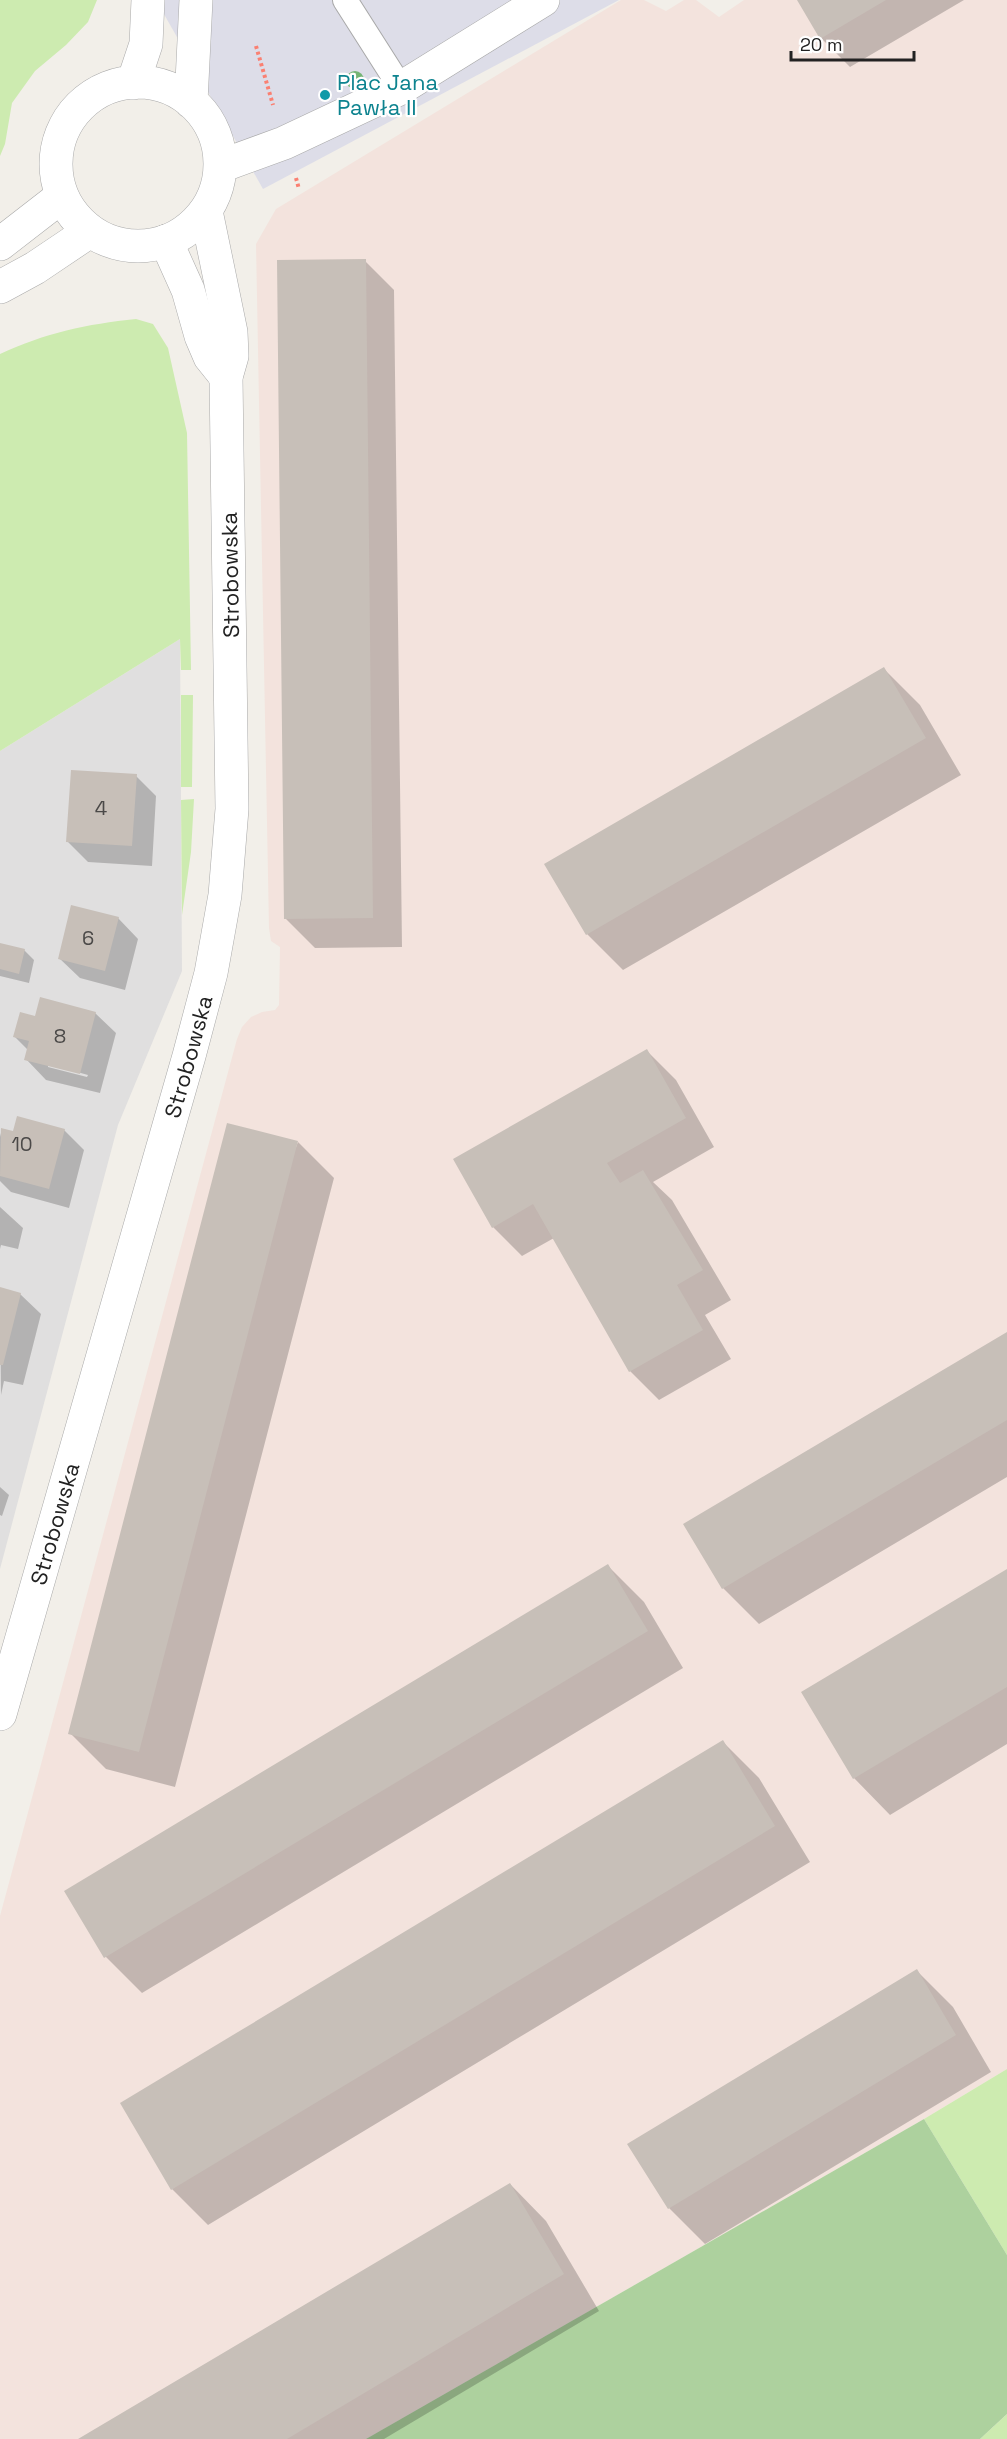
<svg xmlns="http://www.w3.org/2000/svg" width="1007" height="2439" font-family="'Space Grotesk',sans-serif">
<style>
.residential{fill:#e0dfdf}
.military{fill:#f3e3dd}
.grass{fill:#cdebb0}
.forest{fill:#add19e}
.plaza{fill:#dddde8}
.shadow{fill:#0003;fill-rule:evenodd}
.building{fill:#c7bfb8}
.lines{fill:none;stroke-linecap:round;stroke-linejoin:round}
.service-casing{stroke:#a9a9a9;stroke-width:26}
.minor-casing{stroke:#a9a9a9;stroke-width:34}
.tertiary-casing{stroke:#a9a9a9;stroke-width:34}
.path{stroke:#fa8072;stroke-width:4;stroke-dasharray:3 3;stroke-linecap:butt}
.service{stroke:#fff;stroke-width:24}
.minor{stroke:#fff;stroke-width:33}
.tertiary{stroke:#fff;stroke-width:33}
.tree{fill:#74b475}
.culture-dot{fill:#0f9aa8;stroke:#fff;stroke-width:2}
.labels{text-anchor:middle;stroke-width:4.5;stroke-linejoin:round;paint-order:stroke}
.number-label{font-size:20px;fill:#4b4948}
.culture-label{font-size:22px;fill:#0d838f;stroke:#fff;text-anchor:start}
.street-label{font-size:22px;fill:#222;stroke:#fff}
</style>
<rect width="100%" height="100%" fill="#f2efe9"/>
<path class="residential" d="M180 639 182 971 118 1125 0 1569V751Z"/>
<path class="military" d="M621 0H644L666 11 684 0H696L719 17 744 0H1007V2069L924 2119 366 2439H0V1916L237 1039 242 1027 251 1017 262 1012 275 1010 279 1005 280 947 271 941 269 928 256 244 276 209Z"/>
<path class="grass" d="M0 0H97L88 22 66 45 35 71 12 103 5 144 0 156Z
M136 319 153 324 168 348 187 433 191 670H181L180 639 0 751V354C45 333 87 324 136 319Z
M181 695H193L192 787H181Z
M194 799 191 852 182 915 181 800Z
M1007 2069V2255L924 2119Z
M1007 2414V2439H980L1005 2416Z"/>
<path class="forest" d="M924 2119 1007 2255V2414L980 2439H366Z"/>
<path class="plaza" d="M156 0H619L263 189Z"/>
<path class="shadow" d="M798 0H964L850 67 821 38Z
M365 261 394 290 402 947 315 948 286 919Z
M884 669 920 705 961 775 623 970 587 934Z
M136 776 156 796 152 866 88 862 68 842Z
M118 918 138 939 125 990 80 978 59 958Z
M0 944 24 950 34 960 29 983 0 976Z
M95 1013 116 1033 100 1093 46 1080 26 1059 28 1050 15 1037 36 1018ZM48 1064 88 1075 87 1077 48 1067Z
M647 1051 676 1080 714 1147 653 1182 672 1200 731 1300 705 1315 731 1359 659 1400 630 1371 554 1238 522 1256 493 1227Z
M2 1129 14 1133 64 1130 84 1150 69 1208 11 1192 0 1181V1137Z
M298 1142 334 1178 175 1787 106 1769 70 1733Z
M0 1207 23 1228 18 1249 1 1245 0 1249Z
M0 1289 20 1294 41 1314 23 1385 4 1381 1 1395Z
M1007 1334V1477L759 1624 723 1588Z
M0 1487 9 1495 2 1516 0 1515Z
M608 1566 644 1602 683 1668 142 1993 106 1957 66 1891Z
M1007 1570V1744L890 1815 854 1778Z
M723 1742 759 1778 810 1862 208 2225 172 2189Z
M917 1971 953 2007 991 2072 705 2244 669 2208Z
M510 2184 546 2221 599 2311 384 2439H81Z"/>
<path class="building" d="M797 0H886L820 39Z
M366 259 373 918 284 919 277 260Z
M884 667 926 738 586 935 544 864Z
M71 770 137 774 132 846 66 842Z
M71 905 119 917 105 971 58 959Z
M0 943 25 949 19 974 0 969Z
M40 997 96 1012 80 1074 24 1060 29 1041 13 1037 20 1012 35 1016Z
M647 1049 686 1118 607 1163 620 1183 643 1170 703 1270 677 1285 703 1330 629 1372 533 1204 492 1228 453 1159Z
M17 1116 65 1129 49 1189 0 1176 1 1128 13 1131Z
M227 1123 298 1141 139 1752 68 1734Z
M0 1287 21 1293 3 1365H0Z
M1007 1332V1420L722 1589 683 1524Z
M608 1564 648 1631 104 1958 64 1891Z
M1007 1569V1687L853 1779 801 1692Z
M723 1740 775 1826 171 2190 120 2103Z
M917 1969 956 2035 668 2209 627 2144Z
M510 2183 564 2274 287 2439H78Z"/>
<g class="lines">
<g class="service-casing">
<path id="service" d="M345 0 401 88"/>
</g>
<g class="minor-casing">
<g id="minor">
<path d="M166 241 188 290 201 336 210 357 226 377"/>
<path id="s1" d="M0 1714 189 1056 211 973 225 895 232 809 226 377 232 356 231 332 206 211"/>
</g>
</g>
<g class="tertiary-casing">
<path id="tertiary" d="M56 164a82 82 0 1 1 164 0a82 82 0 1 1-164 0Z
M133 83 146 44 148 0
M191 102 196 0
M221 166 284 143 401 88 543 0
M0 244 62 196
M0 287 35 268 90 231"/>
</g>
<path class="path" d="M256 46 273 105
M296 178 299 189"/>
<use href="#service" class="service"/>
<use href="#minor" class="minor"/>
<use href="#tertiary" class="tertiary"/>
</g>
<circle class="tree" cx="355" cy="80" r="9"/>
<circle class="culture-dot" cx="325" cy="95" r="6"/>
<g class="labels">
<g class="number-label">
<text x="101" y="815">4</text>
<text x="88" y="945">6</text>
<text x="60" y="1043">8</text>
<text x="22" y="1151">10</text>
</g>
<g class="culture-label">
<text x="337" y="90">Plac Jana<tspan x="337" dy="25">Pawła II</tspan></text>
</g>
<g class="street-label">
<text transform="translate(230 575) rotate(-91)" y="8">Strobowska</text>
<text dy="8" stroke="none"><textPath href="#s1" startOffset="684">Strobowska</textPath></text>
<text dy="8" stroke="none"><textPath href="#s1" startOffset="198">Strobowska</textPath></text>
</g>
</g>
<path d="M791 51v9h123v-9" fill="none" stroke="#222222" stroke-width="3"/>
<text x="800" y="51" font-size="18" fill="#222222" stroke="#ffffff" stroke-width="4.5" paint-order="stroke">20 m</text>
</svg>
